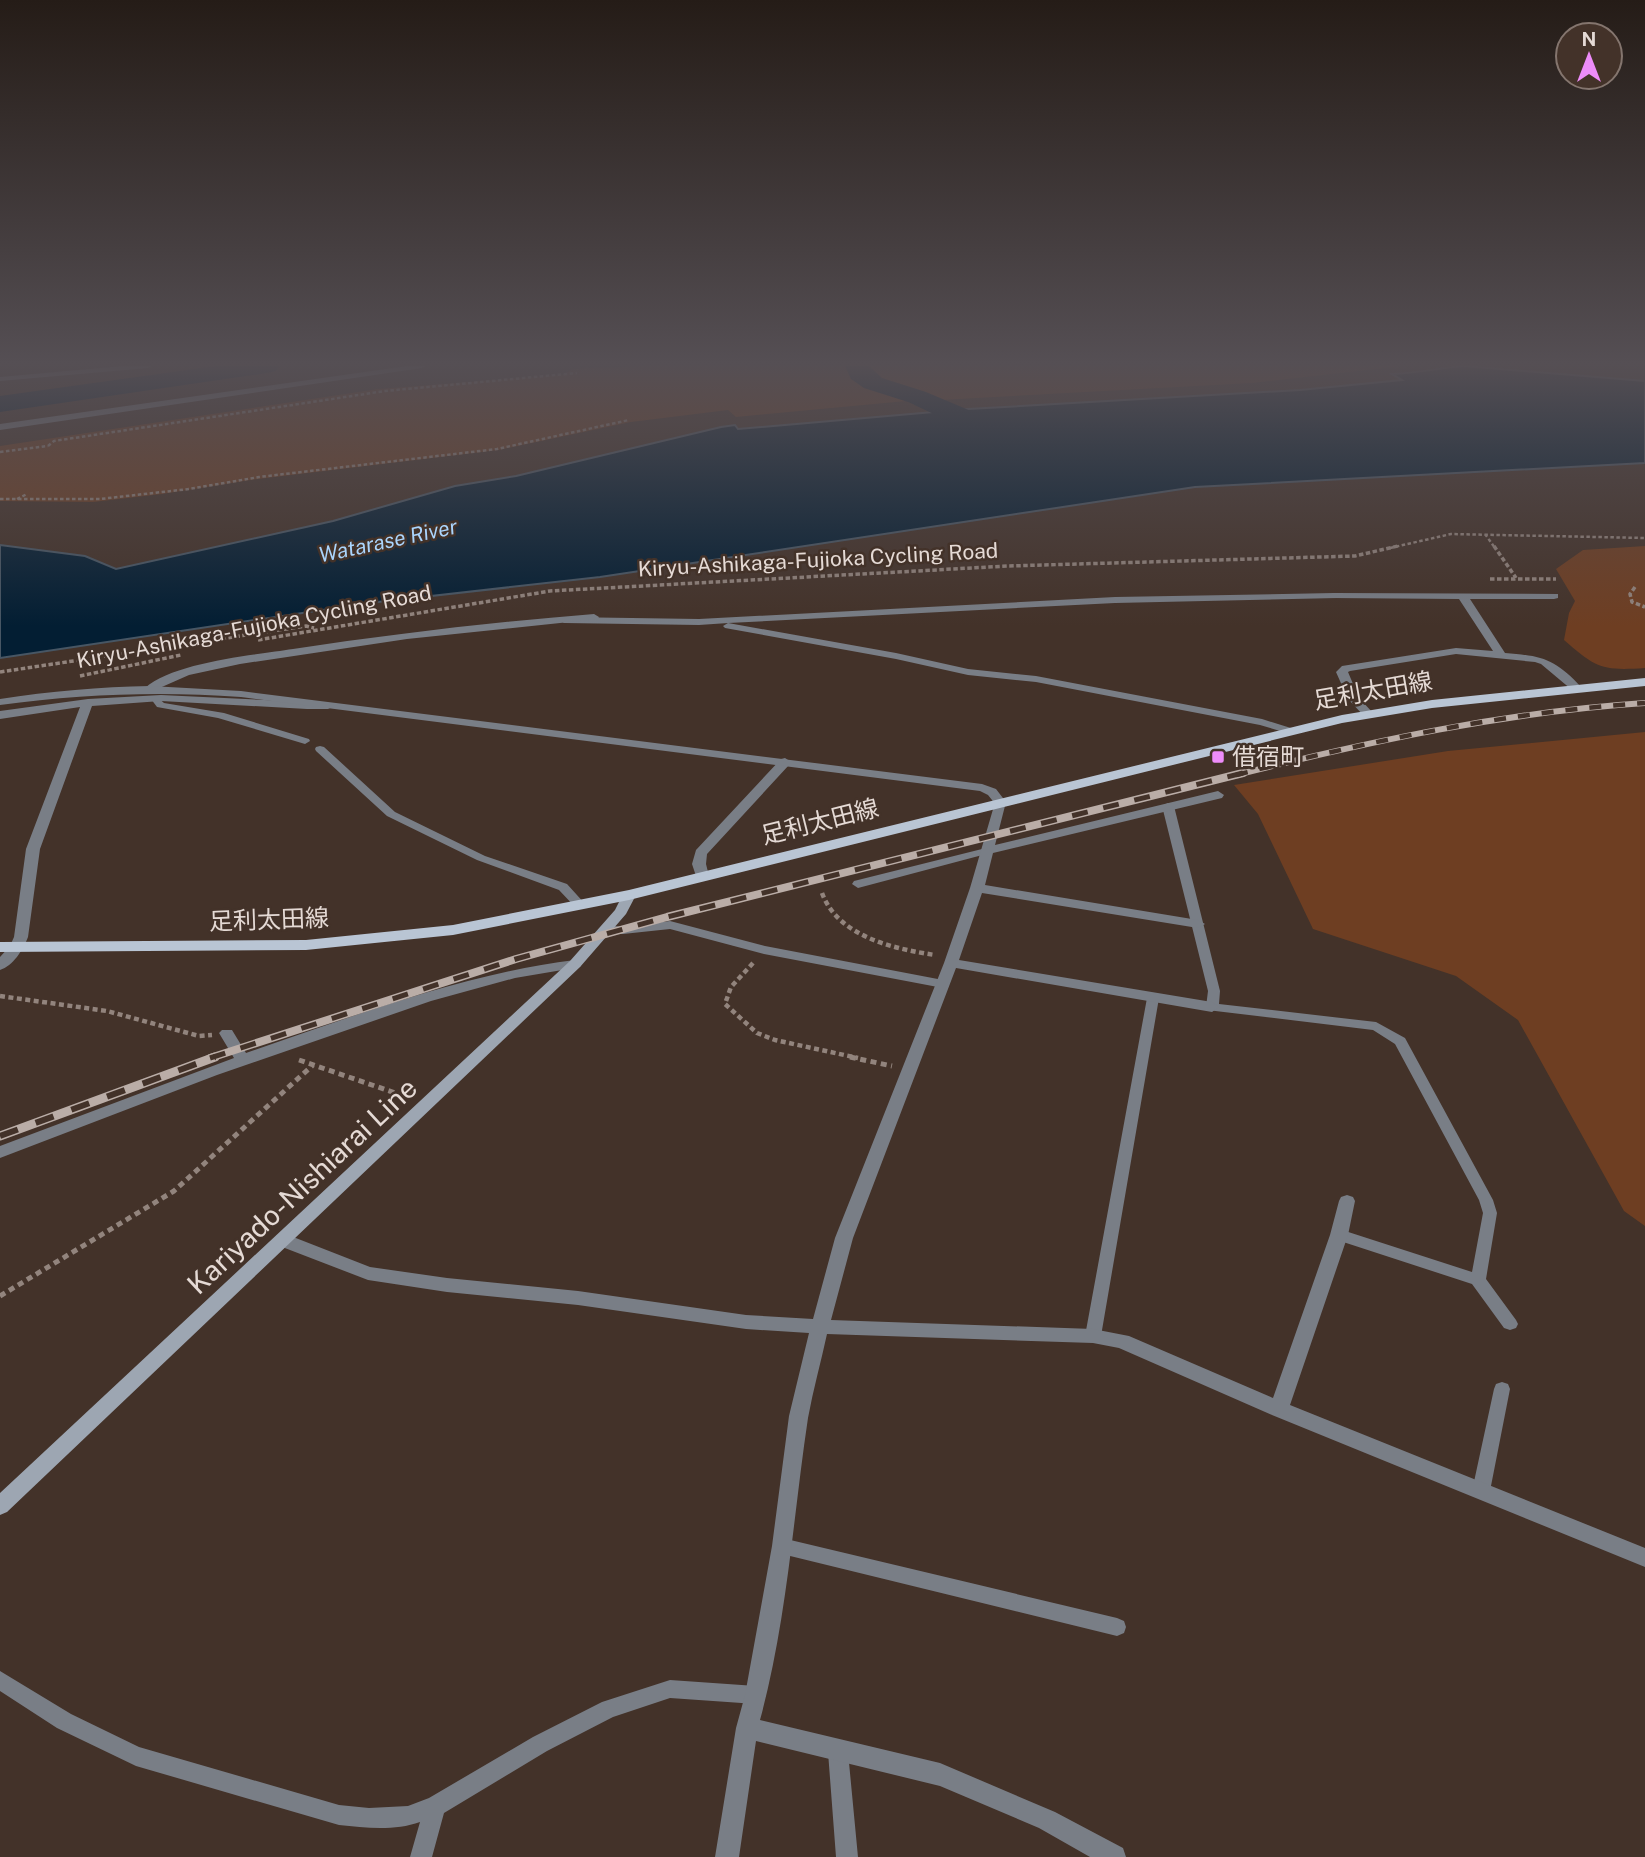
<svg xmlns="http://www.w3.org/2000/svg" width="1645" height="1857" font-family="'Public Sans','Noto Sans JP',sans-serif">
<style>
.green{fill:#6e3e22}
.water{fill:#031e33;stroke:#475664;stroke-width:2}
.lines{fill:none;stroke-linecap:round;stroke-linejoin:round}
.river{fill:#031e33;fill-rule:evenodd}
.path-far3{stroke:#92847d;stroke-width:2.5;stroke-dasharray:3.5 2.5;stroke-linecap:butt}
.path-far2{stroke:#92847d;stroke-width:3.5;stroke-dasharray:4.5 2.5;stroke-linecap:butt}
.path-far1{stroke:#92847d;stroke-width:4.5;stroke-dasharray:5 3.5;stroke-linecap:butt}
.path{stroke:#92847d;stroke-width:5;stroke-dasharray:6 4.5;stroke-linecap:butt}
.service{fill:#797e86;fill-rule:evenodd}
.minor{fill:#797e86;fill-rule:evenodd}
.tertiary{fill:#797e86;fill-rule:evenodd}
.secondary{fill:#9da6b2;fill-rule:evenodd}
.primary{fill:#b9c5d4;fill-rule:evenodd}
.rail-far2-casing{stroke:#baada7;stroke-width:6}
.rail-far1-casing{stroke:#baada7;stroke-width:8}
.rail-casing{stroke:#baada7;stroke-width:9}
.rail-far2{stroke:#433229;stroke-width:4.5;stroke-dasharray:12;stroke-linecap:butt}
.rail-far1{stroke:#433229;stroke-width:5;stroke-dasharray:16;stroke-linecap:butt}
.rail{stroke:#433229;stroke-width:6;stroke-dasharray:19;stroke-linecap:butt}
.poi-dot{fill:#ed8cf9;stroke:#433229;stroke-width:2.5}
.labels{text-anchor:middle;stroke-width:5;stroke-linejoin:round;paint-order:stroke}
.far-water-label{font-size:21px;font-style:italic;fill:#aad4fc;stroke:#433229}
.far-street-label{font-size:21px;fill:#e5dad5;stroke:#433229}
.street-label{font-size:24px;fill:#e5dad5;stroke:#433229}
.poi-label{font-size:24px;fill:#e5dad5;stroke:#433229;text-anchor:start}
.near-street-label{font-size:28px;fill:#e5dad5;stroke:#433229}
</style>
<rect width="100%" height="100%" fill="#433229"/>
<path class="green" d="M641 366H1402L1252 383 940 400 943 403 914 405 906 401 736 417 728 410 631 422 498 450 250 480 162 494 93 502 0 501V446L378 389 562 375 573 369Z
M1645 546V668C1602 671 1596 668 1564 640L1569 613 1575 601 1556 569 1583 550Z
M1645 732V1226L1624 1211 1518 1020 1456 976 1313 929 1258 814 1234 785 1448 751Z"/>
<path class="water" d="M1464 366 1645 381V463L1195 487 600 577 369 603 0 658V545L85 556 116 569 333 521 455 486 516 476 721 427 735 425 738 429 968 409 1300 390 1402 380 1392 374C1417 373 1440 368 1464 366Z"/>
<g class="lines">
<path class="river" d="M216 366H279L276 371 267 373 0 412V396Z
M845 366H869L882 378 926 392 971 411 975 417 971 423 962 425 953 423 908 402 864 388 851 379Z"/>
<path class="path-far3" d="M48 446 54 441 385 391 577 373
M0 452 48 446
M0 499H100L189 489 259 477 497 449 629 420
M17 499 27 494
M1485 534 1495 548
M1390 548 1451 534 1645 538"/>
<path class="path-far2" d="M1494 546 1516 578
M1490 579H1556
M1635 587 1630 594 1632 602 1645 607
M258 640 550 591 1008 566 1355 556 1398 546
M0 672 306 626 314 628
M80 676 181 655"/>
<path class="path-far1" d="M822 893C838 937 895 949 935 955
M753 963 731 987 725 1004 757 1033 775 1040 858 1058
M0 996 107 1011 199 1036 212 1035"/>
<path class="path" d="M850 1057 892 1066
M299 1060 410 1098
M0 1296 174 1191 313 1065"/>
<path class="service" d="M1334 593 1339 596 1337 598 1115 603 728 623 896 653 968 669 1036 676 1262 719 1294 729 1295 731 1290 734 1260 725 1036 682 968 675 896 659 725 628 723 626 728 623 699 625 564 623 559 620 564 617 699 619 1115 597Z
M156 696 164 703 224 713 309 739 310 741 305 744 218 718 157 707 151 699Z
M320 746 324 747 395 812 485 856 567 884 586 905 584 908H576L559 890 477 860 387 816 316 751 315 749 316 747Z
M1168 803 1174 806 1220 991 1219 1004 1376 1022 1405 1038 1493 1200 1497 1213 1486 1279 1516 1320 1518 1324 1516 1328 1510 1330 1504 1328 1472 1284 1334 1239 1331 1235 1334 1231 1339 1229 1472 1272 1483 1213 1479 1200 1395 1044 1373 1030 1207 1010 1206 1007 1208 991 1162 806Z
M986 848 992 851 990 853 858 888 852 884 854 881Z
M670 921 765 946 943 980 949 984 943 988 764 954 670 929 623 934 606 933 600 929 606 925 623 927Z
M1153 994 1159 998 1101 1336 1099 1341 1093 1342 1087 1341 1085 1336 1147 998Z
M1502 1382 1508 1384 1510 1389 1490 1491 1487 1496 1481 1499 1475 1496 1472 1491 1494 1389 1496 1384Z
M782 1538 1117 1618 1124 1621 1126 1627 1124 1633 1117 1636 782 1554 776 1552 773 1546 776 1540Z
M0 1671 71 1714 139 1747 339 1805 369 1808 408 1806 429 1798 533 1737 602 1702 670 1680 756 1686 763 1688 766 1695 763 1702 756 1704 670 1698 613 1717 547 1751 444 1813 432 1857H410L420 1822C395 1831 366 1828 339 1825L136 1766 57 1728 0 1691Z
M838 1742 845 1745 848 1752 858 1857H836L828 1752 831 1745Z"/>
<path class="minor" d="M1334 593 1558 594V598L1554 599H1470L1505 653C1543 656 1555 659 1582 688L1576 691 1572 690 1541 664 1535 662 1456 654 1350 671 1348 672 1359 698 1374 714 1372 716H1364L1348 699 1336 672 1342 666 1456 648 1493 651 1459 599 1330 598V594Z
M594 614 599 617 598 619 407 639 240 664 189 675 155 690 151 691 145 688C174 662 254 655 293 649 393 634 493 622 594 614Z
M161 695 328 703 334 706 328 709H307L161 701 92 706 40 849 28 937C23 950 13 966 0 970V957L10 946 14 937 26 849 80 707 0 719V711L88 699Z
M785 758 791 762 789 765 707 854 706 864 709 876 707 879H697L692 864 696 850 781 759Z
M1218 791 1224 795 1222 798 993 853 985 885 1198 920 1205 924 1198 928 982 893 959 960 1212 1002 1219 1007 1212 1012 956 968 853 1238 831 1320 1093 1329 1129 1336 1273 1398 1330 1235 1339 1201 1341 1197 1347 1195 1353 1197 1355 1201 1348 1235 1290 1405 1645 1548V1567L1272 1415 1119 1348 1093 1343 827 1334C821 1362 813 1390 808 1418 793 1518 787 1621 760 1720L940 1763 1055 1812 1123 1848 1126 1857H1090L1039 1828 940 1786 756 1741 739 1857H715L736 1728 745 1695 772 1546 789 1416 809 1333 746 1329 578 1305 447 1292 368 1280 277 1245 274 1240 277 1235 283 1233 370 1267 447 1278 578 1291 746 1315 813 1319 835 1238 944 963 970 888 996 799H1004L1006 802 995 845Z
M575 960 582 964 580 967 515 978 431 1001 217 1075 0 1158V1146L234 1058 219 1033 222 1030H232L246 1053C354 1016 462 974 575 960Z"/>
<path class="tertiary" d="M123 366H152L148 368 0 381V377Z
M407 366H426L422 368 0 430V424Z
M150 686 241 691 982 784 996 789 1006 802 1004 805H996L988 795 980 791 241 697C160 691 81 694 0 705V699C50 691 100 687 150 686Z"/>
<path class="secondary" d="M629 891 636 895 626 914 580 967 7 1512 0 1515V1493L570 961 615 910 624 892Z"/>
<path class="primary" d="M1645 678V686L1432 708 1342 723 629 900 453 935 306 950 0 952V942L306 940 453 925 629 890 1342 715 1432 700Z"/>
<g class="rail-far2-casing">
<path id="rail-far2" d="M1236 775C1371 741 1506 712 1645 703"/>
</g>
<g class="rail-far1-casing">
<path id="rail-far1" d="M210 1058 516 959 667 917 1243 773"/>
</g>
<g class="rail-casing">
<path id="rail" d="M0 1136 215 1057"/>
</g>
<use href="#rail-far2" class="rail-far2"/>
<use href="#rail-far1" class="rail-far1"/>
<use href="#rail" class="rail"/>
</g>
<linearGradient id="sky" x2="0" y2="1"><stop stop-color="#251c17"/><stop offset="0.58" stop-color="#554f54"/><stop offset="1" stop-color="#554f54" stop-opacity="0"/></linearGradient>
<rect width="1645" height="626" fill="url(#sky)"/>
<rect class="poi-dot" x="1211" y="750" width="14" height="14" rx="3.5"/>
<g class="labels">
<g class="far-water-label">
<text transform="translate(388 541) rotate(-12)" y="7">Watarase River</text>
</g>
<g class="far-street-label">
<text transform="translate(818 560) rotate(-3)" y="7">Kiryu-Ashikaga-Fujioka Cycling Road</text>
<text transform="translate(254 627) rotate(-11)" y="7">Kiryu-Ashikaga-Fujioka Cycling Road</text>
</g>
<g class="street-label">
<text transform="translate(1373 691) rotate(-10)" y="8">足利太田線</text>
<text transform="translate(820 822) rotate(-14)" y="8">足利太田線</text>
<text transform="translate(269 920) rotate(-2)" y="8">足利太田線</text>
</g>
<g class="poi-label">
<text x="1232" y="765">借宿町</text>
</g>
<g class="near-street-label">
<text transform="translate(302 1186) rotate(-43)" y="10">Kariyado-Nishiarai Line</text>
</g>
</g>
<g transform="translate(1589 56)"><circle r="33" fill="#433229" stroke="#84756e" stroke-width="2"/>
<path d="M0-5L12 26L0 18L-12 26Z" fill="#ed8cf9"/>
<text y="-10" font-size="19" font-weight="bold" text-anchor="middle" fill="#e5dad5">N</text>
</g>
</svg>
